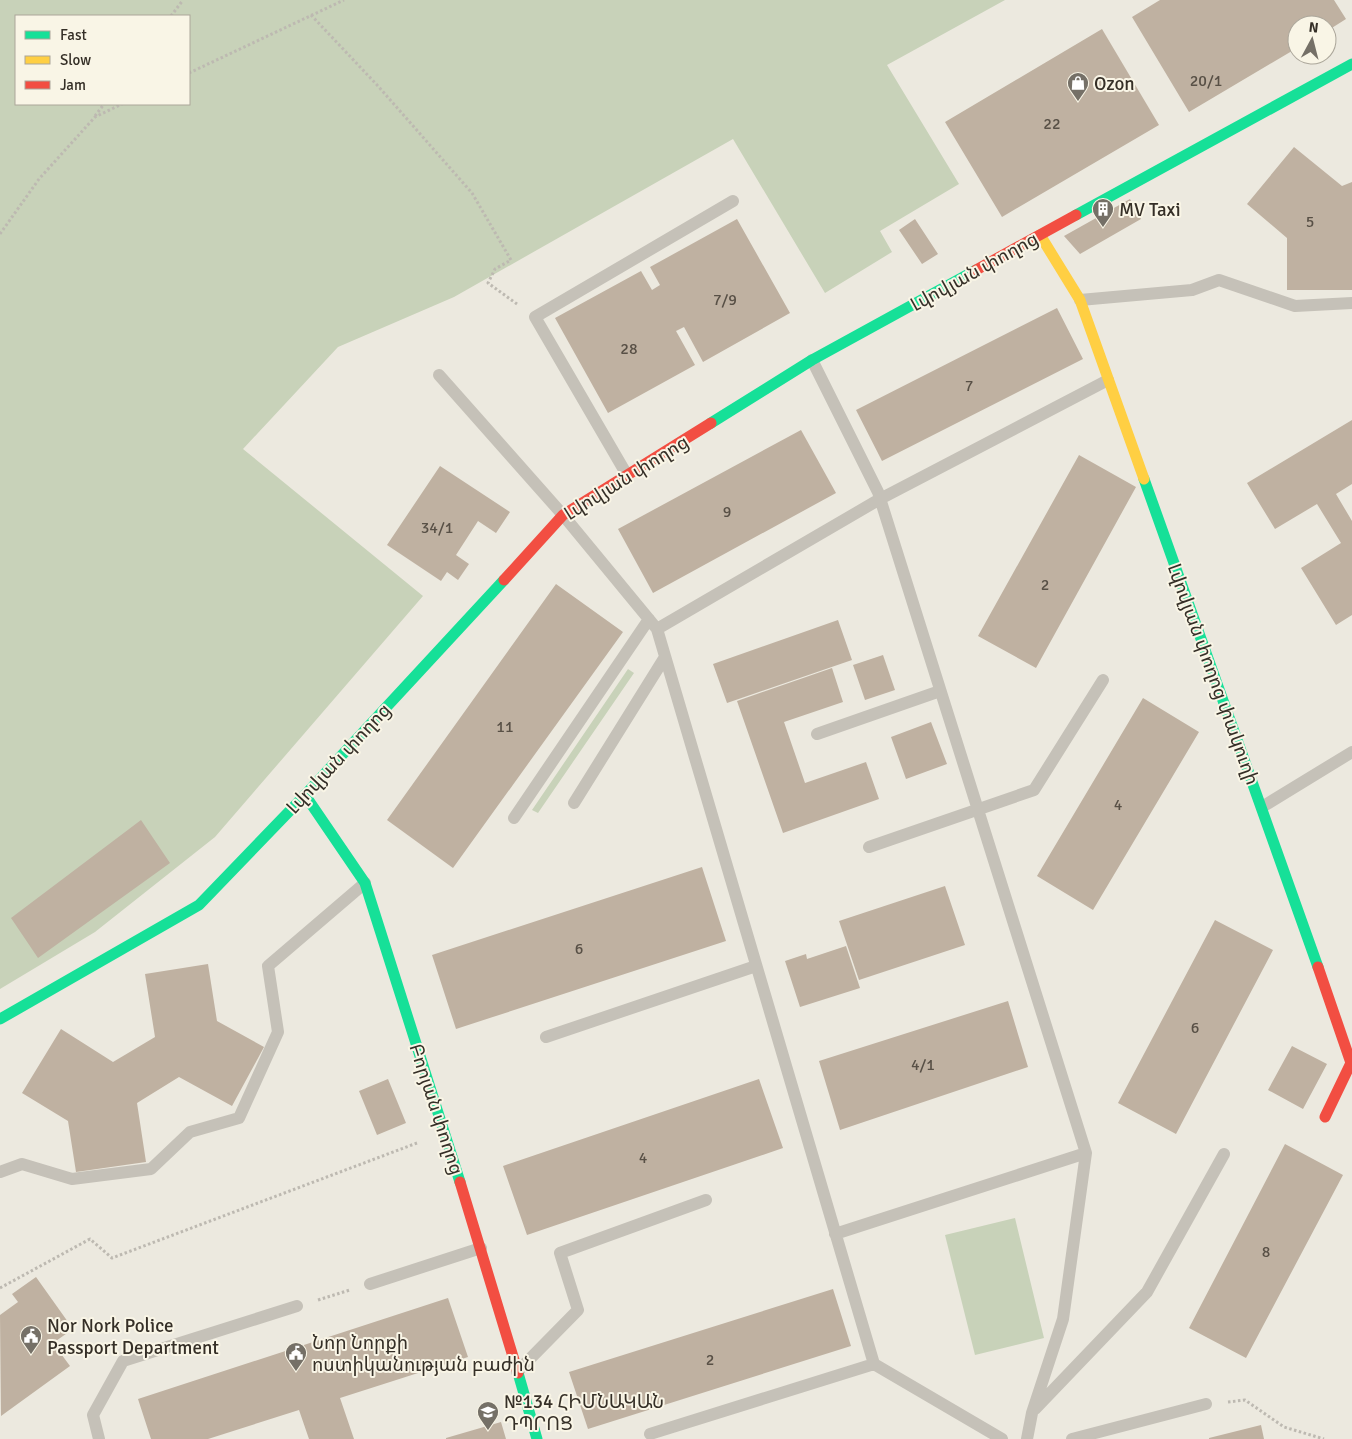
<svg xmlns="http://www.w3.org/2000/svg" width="1352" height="1439" font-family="Signika,'Noto Sans Armenian',sans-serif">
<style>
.green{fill:#c8d2b9;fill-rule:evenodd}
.building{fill:#bfb1a1}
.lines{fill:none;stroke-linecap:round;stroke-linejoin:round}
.path{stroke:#bdb9b1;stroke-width:3;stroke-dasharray:2.5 2.5;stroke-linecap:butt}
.lane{stroke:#c5c1b8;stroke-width:12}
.fast{stroke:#16e098;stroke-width:11}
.slow{stroke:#ffcf43;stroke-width:11}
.jam{stroke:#f24e42;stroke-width:11}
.labels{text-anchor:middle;stroke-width:4;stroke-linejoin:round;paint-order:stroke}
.number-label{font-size:16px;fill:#585046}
.poi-label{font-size:19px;fill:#352f27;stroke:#f9f5e6;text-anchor:start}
.street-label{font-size:19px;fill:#352f27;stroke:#f9f5e6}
</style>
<rect width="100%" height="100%" fill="#ece9df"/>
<path class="green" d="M0 0H1005L887 65 959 184 880 231 892 252 825 293 733 139 454 297 338 347 243 449 423 596 215 837 95 932 0 989ZM16 16H189V104H16Z
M628 669 634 673 538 813 532 810Z
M1015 1218 1044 1338 975 1355 945 1235Z"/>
<path class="building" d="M1160 0H1334L1346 19 1327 31V25H1297V48L1189 112 1132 17Z
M1102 29 1159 125 1002 217 945 122Z
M1294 147 1342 186 1352 182V290H1287V238L1247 204Z
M1130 199 1141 219 1080 254 1064 236Z
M737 219 790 313 703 362 684 327 676 331 695 365 608 413 555 318 641 271 652 290 660 285 650 267Z
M915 219 938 254 922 264 899 230Z
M1057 308 1083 359 882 461 856 410Z
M1352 420V484L1336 494 1352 521V615L1336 625 1301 568 1341 543 1317 504 1275 529 1247 483Z
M801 430 836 493 653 593 618 529Z
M1079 455 1136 487 1036 668 978 636Z
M440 466 510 512 496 533 478 521 456 555 469 564 458 580 447 572 441 581 387 545Z
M556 584 623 632 453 868 387 820Z
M838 620 852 660 727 703 713 664Z
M883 655 895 690 865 700 853 665Z
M832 668 843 702 784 722 805 783 866 762 879 799 783 833 737 701Z
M1143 698 1199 732 1093 910 1037 876Z
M931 722 947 764 906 779 891 737Z
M141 820 170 863 38 958 11 918Z
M702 867 726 941 456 1029 432 955Z
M945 886 965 945 859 980 839 921Z
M1215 920 1273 950 1176 1134 1118 1103Z
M846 946 860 988 800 1007 785 961 806 954 807 959Z
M208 964 217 1021 264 1047 232 1106 179 1077 137 1103 146 1162 76 1172 68 1121 22 1093 61 1029 113 1062 155 1037 145 974Z
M1008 1001 1028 1067 840 1130 819 1061Z
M1292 1046 1327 1064 1303 1109 1268 1090Z
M388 1079 406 1123 377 1135 359 1091Z
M759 1079 783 1148 527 1235 503 1166Z
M1285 1144 1343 1175 1246 1358 1189 1328Z
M36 1277 73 1329 53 1343 70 1366 1 1416 0 1315 18 1302 12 1294Z
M833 1289 851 1346 588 1429 569 1372Z
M448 1298 468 1357 340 1398 354 1439H309L299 1410 208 1439H151L138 1399Z
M501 1422 506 1439H446V1438Z
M1261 1425 1264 1439H1209V1438Z"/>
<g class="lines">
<path class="path" d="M311 15 378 86 472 193 511 260 495 269 488 283 517 304
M171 16 183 0
M189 73 344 0
M95 116 104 104
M0 234 39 179 95 117 122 104
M0 1288 90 1239 112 1258 417 1143
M318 1300 350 1290
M1228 1402 1245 1400 1284 1427 1324 1439"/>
<path class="lane" d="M1080 300 1192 290 1219 280 1295 306 1352 303
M812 360 878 492 1086 1153 1063 1319 1032 1413 1027 1439
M439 375 563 515 657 629 874 1364 1002 1439
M627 475 535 317 733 201
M657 629 880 499 1108 380
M817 734 940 691
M574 803 665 657
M1262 807 1352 752
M514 818 649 619
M869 847 1034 790 1103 680
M546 1037 756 966
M0 1172 22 1164 72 1179 151 1169 190 1132 239 1118 278 1032 268 966 365 883
M835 1234 1086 1153
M370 1284 481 1248
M517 1372 578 1310 560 1253 706 1200
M1035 1409 1147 1292 1224 1154
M650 1434 874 1364
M99 1439 93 1415 123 1361 297 1306
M1072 1439 1206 1404"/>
<path class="fast" d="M1076 215 1352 64
M711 423 812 360 976 270
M1144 479 1318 967
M305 795 365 883 460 1182
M0 1019 199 905 305 795 504 580
M518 1373 537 1439"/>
<path class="slow" d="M1040 235 1080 300 1144 479"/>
<path class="jam" d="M976 270 1076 215
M504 580 563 515 711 423
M1318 967 1351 1063 1325 1117
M460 1182 518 1373"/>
</g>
<defs>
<g id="shop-pin" transform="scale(1.125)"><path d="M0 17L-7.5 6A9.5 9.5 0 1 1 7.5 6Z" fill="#757067" stroke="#f9f5e6"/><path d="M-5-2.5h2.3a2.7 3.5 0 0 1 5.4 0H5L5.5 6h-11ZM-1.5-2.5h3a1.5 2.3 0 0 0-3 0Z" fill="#fff"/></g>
<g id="building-pin" transform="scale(1.125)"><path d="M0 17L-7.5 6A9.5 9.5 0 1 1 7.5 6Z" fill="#757067" stroke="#f9f5e6"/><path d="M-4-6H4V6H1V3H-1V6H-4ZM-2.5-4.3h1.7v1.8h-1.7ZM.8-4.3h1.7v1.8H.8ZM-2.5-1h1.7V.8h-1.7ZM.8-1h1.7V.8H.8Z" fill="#fff"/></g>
<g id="civic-pin" transform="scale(1.125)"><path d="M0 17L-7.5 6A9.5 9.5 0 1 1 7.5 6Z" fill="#757067" stroke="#f9f5e6"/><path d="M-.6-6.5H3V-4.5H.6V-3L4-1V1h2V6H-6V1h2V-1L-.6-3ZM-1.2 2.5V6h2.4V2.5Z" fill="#fff"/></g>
<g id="school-pin" transform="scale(1.125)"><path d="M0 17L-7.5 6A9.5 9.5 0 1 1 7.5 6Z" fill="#757067" stroke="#f9f5e6"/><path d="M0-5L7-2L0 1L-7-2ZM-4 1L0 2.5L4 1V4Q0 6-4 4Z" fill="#fff"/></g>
</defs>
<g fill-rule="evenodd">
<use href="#shop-pin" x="1078" y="83"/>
<use href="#building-pin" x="1103" y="209"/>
<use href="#civic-pin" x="31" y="1336"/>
<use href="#civic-pin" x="296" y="1353"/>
<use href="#school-pin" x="488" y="1412"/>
</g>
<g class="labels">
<g class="number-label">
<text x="1206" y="86">20/1</text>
<text x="1052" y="129">22</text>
<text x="1310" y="227">5</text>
<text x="725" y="305">7/9</text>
<text x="629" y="354">28</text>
<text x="969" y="391">7</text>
<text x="727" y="517">9</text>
<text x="437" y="533">34/1</text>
<text x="1045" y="590">2</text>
<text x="505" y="732">11</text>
<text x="1118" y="810">4</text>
<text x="579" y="954">6</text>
<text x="1195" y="1033">6</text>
<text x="923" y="1070">4/1</text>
<text x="643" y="1163">4</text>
<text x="1266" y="1257">8</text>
<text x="710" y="1365">2</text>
</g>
<g class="poi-label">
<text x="1094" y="90">Ozon</text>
<text x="1119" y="216">MV Taxi</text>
<text x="47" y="1332">Nor Nork Police<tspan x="47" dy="22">Passport Department</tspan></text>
<text x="312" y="1349">Նոր Նորքի<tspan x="312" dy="22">ոստիկանության բաժին</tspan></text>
<text x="504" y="1408">№134 ՀԻՄՆԱԿԱՆ<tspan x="504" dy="22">ԴՊՐՈՑ</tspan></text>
</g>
<g class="street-label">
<text transform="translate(974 271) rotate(-29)" y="7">Լվովյան փողոց</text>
<text transform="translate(626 477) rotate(-32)" y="7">Լվովյան փողոց</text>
<text transform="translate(1214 674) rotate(70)" y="7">Լվովյան փողոց փակուղի</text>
<text transform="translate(338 758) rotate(-47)" y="7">Լվովյան փողոց</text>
<text transform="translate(437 1109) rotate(72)" y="7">Բորյան փողոց</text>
</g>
</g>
<rect x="15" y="15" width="175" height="90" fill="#f9f5e6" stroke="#aba69a"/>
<rect x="25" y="31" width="25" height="8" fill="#16e098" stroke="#aba69a"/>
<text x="60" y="40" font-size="15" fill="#352f27">Fast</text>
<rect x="25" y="56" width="25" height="8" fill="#ffcf43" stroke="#aba69a"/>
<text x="60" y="65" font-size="15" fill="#352f27">Slow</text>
<rect x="25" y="81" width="25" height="8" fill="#f24e42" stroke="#aba69a"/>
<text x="60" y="90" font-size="15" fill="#352f27">Jam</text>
<g transform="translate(1312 40) rotate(7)"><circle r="24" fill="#f9f5e6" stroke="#aba69a"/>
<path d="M0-4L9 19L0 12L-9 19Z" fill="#757067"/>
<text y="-8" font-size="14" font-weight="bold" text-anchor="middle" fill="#352f27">N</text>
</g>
</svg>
